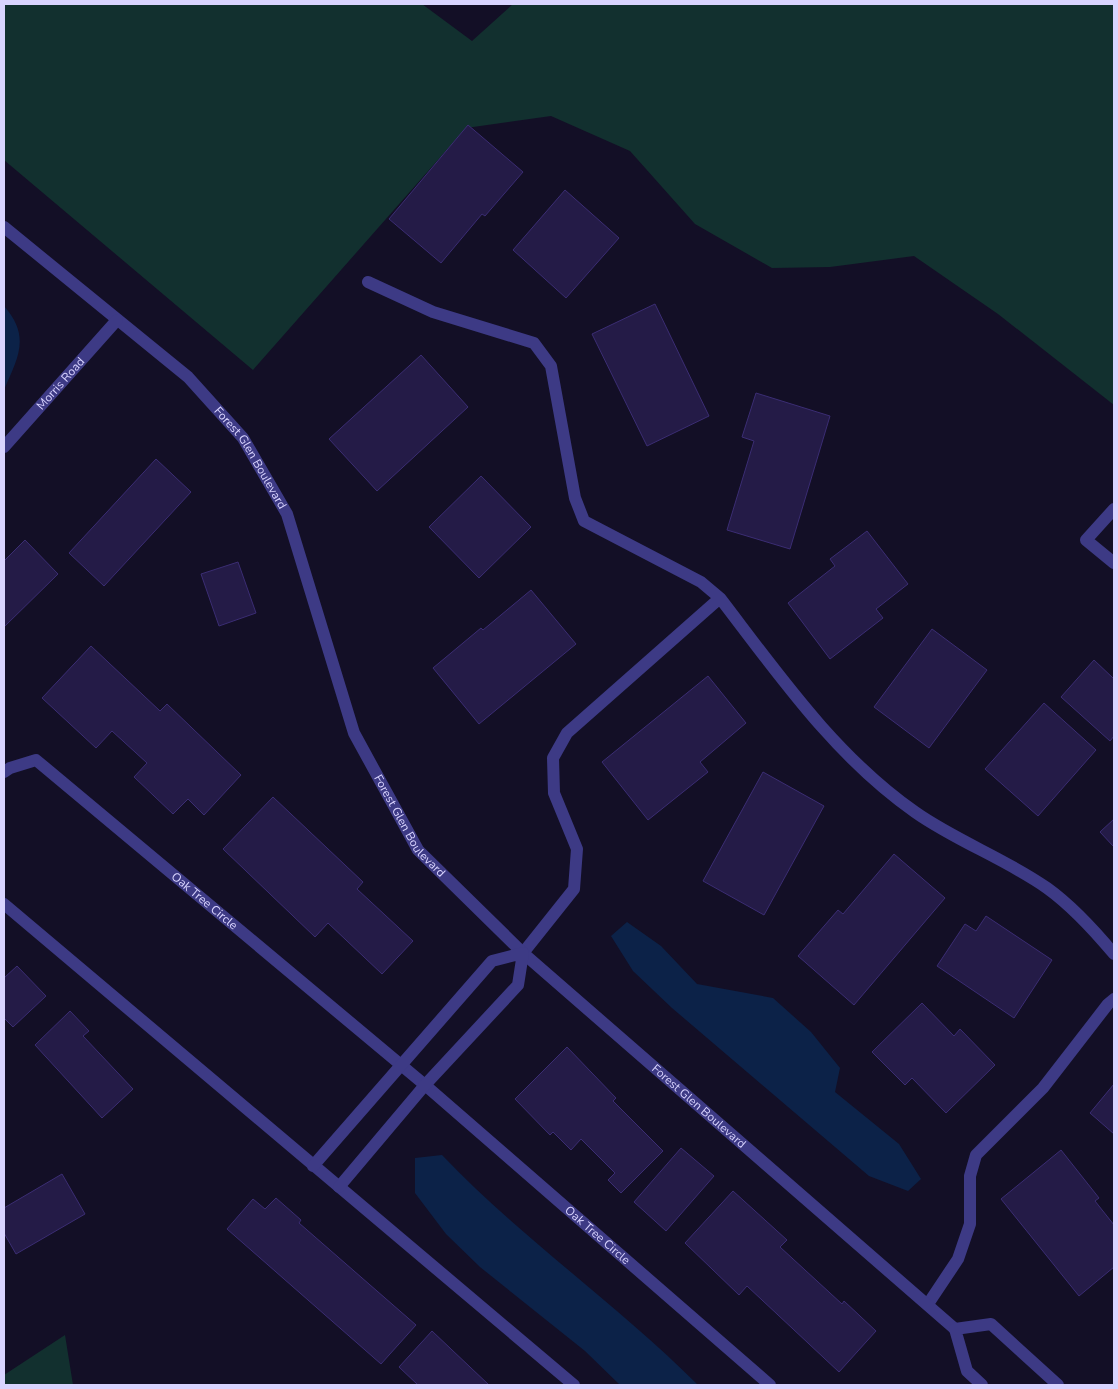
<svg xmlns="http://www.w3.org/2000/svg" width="1118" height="1389" font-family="'Nunito Sans',sans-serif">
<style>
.green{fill:#12302f}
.water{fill:#0c2248}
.building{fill:#241b47;stroke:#3b2d73}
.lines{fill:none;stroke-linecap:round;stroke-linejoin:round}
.lane{stroke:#3d3a85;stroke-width:12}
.street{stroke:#3d3a85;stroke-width:12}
.labels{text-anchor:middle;stroke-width:4;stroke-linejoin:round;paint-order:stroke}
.street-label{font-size:12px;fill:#d9d4ff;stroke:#130f26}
</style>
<rect width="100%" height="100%" fill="#130f26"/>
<path class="green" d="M4 4H422L472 41 513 4H1114V405L998 314 914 256 830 267 772 268 695 224 630 151 551 116 466 128 253 370 4 160Z
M65 1335 73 1385H4V1375Z"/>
<path class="water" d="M4 306C31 337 18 357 4 390Z
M627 922 661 946 697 984 773 998 811 1032 840 1068 835 1092 899 1144 921 1179 908 1191 869 1176 672 1008 633 971 611 936Z
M442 1155C521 1238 617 1304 698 1385H620L585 1351 480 1267 446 1234 415 1193V1158Z"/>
<path class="building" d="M468 125 523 172 485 216 482 214 441 263 389 219Z
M565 190 619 238 566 298 513 250Z
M655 304 709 416 647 446 592 334Z
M421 355 468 407 377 491 329 439Z
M756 393 830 416 790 549 727 530 754 441 742 437Z
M156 459 191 492 104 586 69 553Z
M481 476 531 527 479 578 429 527Z
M867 531 908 584 876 609 883 618 830 659 788 603 835 566 830 559Z
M25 540 58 574 4 627V561Z
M238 562 256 613 219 626 201 574Z
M531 590 576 644 479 724 433 668 481 628 483 630Z
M932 629 987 670 929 748 874 707Z
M91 646 160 711 167 704 241 775 204 815 188 799 173 814 134 777 147 763 112 731 96 748 42 698Z
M1094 660 1114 679V736L1110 741 1061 697Z
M708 676 746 723 700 762 708 772 648 820 602 762Z
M1044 703 1096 750 1038 816 985 769Z
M763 772 824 806 764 915 703 881Z
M273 797 363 882 357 889 413 941 382 974 328 923 315 937 223 849Z
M1114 819V847L1100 832Z
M894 854 945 898 854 1005 798 956 838 910 843 914Z
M986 916 1052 960 1014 1018 937 966 965 924 976 931Z
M17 966 46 996 13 1027 4 1018V978Z
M922 1003 954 1036 960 1029 995 1065 946 1113 912 1078 905 1085 872 1052Z
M70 1011 89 1031 83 1036 133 1089 102 1118 35 1045Z
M567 1047 616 1098 613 1101 663 1151 621 1193 608 1180 615 1173 581 1139 571 1150 553 1132 550 1135 515 1099Z
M1114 1084V1134L1090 1113Z
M681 1148 714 1176 666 1231 634 1202Z
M1061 1150 1099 1198 1095 1201 1114 1225V1267L1079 1296 1001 1199Z
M62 1174 85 1214 16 1254 4 1233V1208Z
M733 1191 787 1240 780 1247 842 1304 844 1301 876 1331 839 1372 747 1286 739 1295 685 1243Z
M276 1198 301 1220 299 1223 416 1325 381 1364 227 1229 253 1199 265 1209Z
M432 1331 489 1385H418L399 1367Z"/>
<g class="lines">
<path class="lane" d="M368 282 433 312 534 343 551 366 575 498 584 521 701 582 720 598C779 675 835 756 915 812 956 841 1006 859 1047 888 1072 906 1094 930 1114 954
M1114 509 1086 540 1114 563
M523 953 574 889 577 849 554 793 553 758 567 733 720 598
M928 1304 958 1259 970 1224V1176L976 1155 1043 1088 1108 1004 1114 999"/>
<g class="street">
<path id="s1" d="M4 227 188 377 243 438 287 514 354 733 418 850 523 953 955 1329"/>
<path id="s2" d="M4 447 117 320"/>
<path id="s3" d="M4 772 10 768 36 760 425 1085 770 1385"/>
<path d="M4 904 574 1385"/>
<path d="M313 1166 492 961 523 953 518 985 425 1085 339 1187"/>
<path d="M982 1385 967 1371 955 1329 991 1324 1058 1385"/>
</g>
</g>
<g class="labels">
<g class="street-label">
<text dy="4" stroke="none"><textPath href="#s2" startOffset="85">Morris Road</textPath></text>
<text dy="4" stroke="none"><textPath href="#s1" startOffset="340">Forest Glen Boulevard</textPath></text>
<text dy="4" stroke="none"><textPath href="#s1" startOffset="745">Forest Glen Boulevard</textPath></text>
<text dy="4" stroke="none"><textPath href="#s3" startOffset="254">Oak Tree Circle</textPath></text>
<text dy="4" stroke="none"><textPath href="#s1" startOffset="1150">Forest Glen Boulevard</textPath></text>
<text dy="4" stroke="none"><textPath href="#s3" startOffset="770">Oak Tree Circle</textPath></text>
</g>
</g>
<rect width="1118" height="1389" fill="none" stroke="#d9d4ff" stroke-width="10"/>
</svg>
